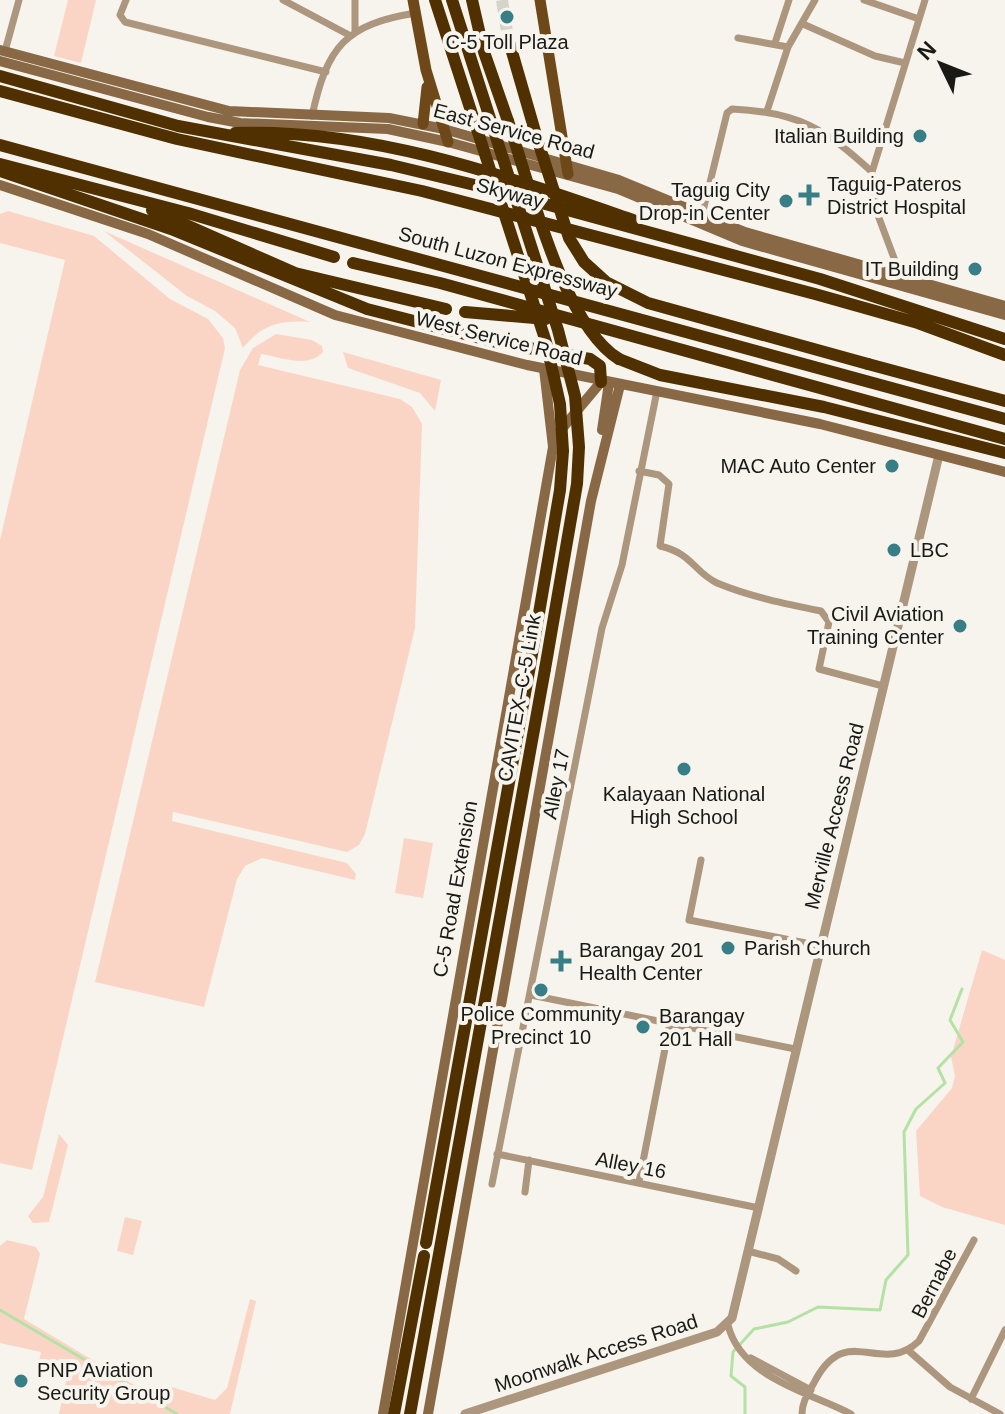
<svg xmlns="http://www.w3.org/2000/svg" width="1005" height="1414" font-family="Helvetica,sans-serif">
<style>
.green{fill:#fad5c5}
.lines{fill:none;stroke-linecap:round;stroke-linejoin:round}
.stream{stroke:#b4e1a4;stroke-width:3}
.motorway-tunnel{stroke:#d5d3cc;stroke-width:12;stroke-dasharray:12 6;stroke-linecap:butt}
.minor{stroke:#ac967e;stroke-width:7}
.tertiary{stroke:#ac967e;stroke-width:9}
.secondary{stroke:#886845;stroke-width:10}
.primary{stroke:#6e4818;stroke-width:11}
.motorway{stroke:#513000;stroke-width:12}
.motorway-bridge{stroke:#513000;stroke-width:12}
.poi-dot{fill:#377e87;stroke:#f6f4ec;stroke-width:3}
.labels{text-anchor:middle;stroke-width:8;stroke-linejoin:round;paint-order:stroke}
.poi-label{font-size:20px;fill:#191916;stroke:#f6f4ec;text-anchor:start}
.street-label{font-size:20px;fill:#191916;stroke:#f6f4ec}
</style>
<rect width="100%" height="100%" fill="#f6f4ec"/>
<path class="green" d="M68 0H96L81 63 54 56Z
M8 211 94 236 170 299 208 319 223 338 225 348 32 1170 0 1163V540L65 260 0 243V214Z
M104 231 310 322C280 320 263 324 243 348L235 328 215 311 187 296Z
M276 334 312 340 322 346 323 352C308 369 281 357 261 354L258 365 400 399 412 407 422 424 415 628 365 834 359 845 347 852 173 812 172 821 347 863 356 874 355 880 262 858 245 866 237 879 204 1007 95 982 240 370 253 348Z
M343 352 441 380 435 411 420 393 348 368Z
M404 838 433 843 423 898 395 893Z
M982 950 1005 960V1225L942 1207 920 1196 916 1131 952 1088 955 1076 951 1057Z
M59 1134 68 1145 49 1222 33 1223 28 1216 43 1197Z
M125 1217 142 1221 133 1255 117 1251Z
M7 1240 36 1247 40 1254 24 1319 151 1395 168 1386 215 1400 227 1388 250 1299 256 1301 230 1414H59L67 1377 37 1370 41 1352 0 1343V1246Z"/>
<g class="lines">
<path class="stream" d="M0 1310 177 1414
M745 1414V1387L731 1376 733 1352 754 1329 788 1322 818 1307 880 1310 886 1280 908 1255 904 1132 916 1109 945 1083 938 1068 963 1042 950 1020 962 989"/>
<path class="motorway-tunnel" d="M502 0 508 38"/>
<path class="minor" d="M126 0 120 15 125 22 326 72
M283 0 349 35
M864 0 919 19
M803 24 875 56 905 63
M355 31V0
M738 38 788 47
M775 43 789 0
M5 51 19 0
M767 111 788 47 815 0
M312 116C327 46 346 24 416 13
M872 172 925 0
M702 215 727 113 732 109C798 112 824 128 872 172L876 210 900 274
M639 471 659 475 669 484 660 546C692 553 694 572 717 583 751 597 786 604 821 611L829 622 819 669 883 686
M701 860 689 920 821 946
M531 995 795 1049
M497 1154 759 1208
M639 1182 670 1023
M492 1184 602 628 622 565 657 391
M525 1192 529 1160
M748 1251 778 1259 796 1271
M728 1325C741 1378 809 1392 851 1414
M909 1351 950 1387 1000 1414
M751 1358 811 1390
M971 1399 1005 1330
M802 1414C802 1400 810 1391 816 1379 848 1322 881 1377 919 1341L974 1240"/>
<path class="tertiary" d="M465 1414 717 1332 732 1318 939 455"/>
<path class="secondary" d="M0 50 229 111 389 118 444 129 619 180 745 232 1005 306
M0 61 208 117 240 123 388 129 448 142 618 189 742 241 1005 315
M0 185 148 234 335 315 527 365 820 424 1005 472
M602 430 609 383
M560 431 601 382
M383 1414 553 447 544 369
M428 1414 591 501 620 385"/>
<path class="primary" d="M413 0 426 70 448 142
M540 0 568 174
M423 124 427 87"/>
<path class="motorway" d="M472 0 484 52 508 121
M508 38 536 135
M0 76 178 126 391 165 487 188 820 279 1005 339
M0 91 177 139 422 191 815 294 918 323 1005 355
M235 133C372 128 505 176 633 220
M0 145 1005 419
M0 164 188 213 334 257
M0 171 171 229 367 309 500 343
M152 210 295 273 446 309
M353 263 440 283 1005 439
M465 312 546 319
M512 345 590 359 600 366 601 382
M619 359 660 375 824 407 1005 453
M868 364 1005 401
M426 1243 530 666
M394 1414 424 1256
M410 1414 545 669"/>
<path class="motorway-bridge" d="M435 0 546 342 560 404 563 451 560 490 530 666
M452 0 558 330 575 396 579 447 577 484 545 669
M508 121C530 185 563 325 619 359
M536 135 569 238 584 262 606 282 648 303 868 364"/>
</g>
<g class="poi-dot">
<circle cx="507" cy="17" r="8"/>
<circle cx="920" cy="136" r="8"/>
<path d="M805 183h8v8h8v8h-8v8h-8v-8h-8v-8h8z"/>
<circle cx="786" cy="201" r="8"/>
<circle cx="975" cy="269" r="8"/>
<circle cx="892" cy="466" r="8"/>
<circle cx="894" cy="550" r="8"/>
<circle cx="960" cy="626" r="8"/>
<circle cx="684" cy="769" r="8"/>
<circle cx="728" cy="948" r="8"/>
<path d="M557 949h8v8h8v8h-8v8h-8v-8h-8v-8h8z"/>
<circle cx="541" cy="990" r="8"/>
<circle cx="643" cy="1027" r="8"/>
<circle cx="21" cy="1381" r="8"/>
</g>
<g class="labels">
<g class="poi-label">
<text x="507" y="49" text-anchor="middle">C-5 Toll Plaza</text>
<text x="904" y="143" text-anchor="end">Italian Building</text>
<text x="827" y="191">Taguig-Pateros<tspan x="827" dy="23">District Hospital</tspan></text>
<text x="770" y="197" text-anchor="end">Taguig City<tspan x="770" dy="23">Drop-in Center</tspan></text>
<text x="959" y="276" text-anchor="end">IT Building</text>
<text x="876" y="473" text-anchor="end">MAC Auto Center</text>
<text x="910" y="557">LBC</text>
<text x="944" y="621" text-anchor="end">Civil Aviation<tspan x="944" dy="23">Training Center</tspan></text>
<text x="684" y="801" text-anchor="middle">Kalayaan National<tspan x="684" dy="23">High School</tspan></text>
<text x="744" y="955">Parish Church</text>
<text x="579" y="957">Barangay 201<tspan x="579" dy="23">Health Center</tspan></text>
<text x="541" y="1021" text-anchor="middle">Police Community<tspan x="541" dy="23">Precinct 10</tspan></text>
<text x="659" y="1023">Barangay<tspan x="659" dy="23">201 Hall</tspan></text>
<text x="37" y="1377">PNP Aviation<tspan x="37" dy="23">Security Group</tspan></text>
</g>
<g class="street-label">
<text transform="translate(514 131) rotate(15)" y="7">East Service Road</text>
<text transform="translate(510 193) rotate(15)" y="7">Skyway</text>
<text transform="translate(508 262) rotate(15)" y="7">South Luzon Expressway</text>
<text transform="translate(499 338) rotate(14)" y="7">West Service Road</text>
<text transform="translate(519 698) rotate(-80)" y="7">CAVITEX–C-5 Link</text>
<text transform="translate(556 784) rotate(-79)" y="7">Alley 17</text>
<text transform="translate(834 816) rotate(-76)" y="7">Merville Access Road</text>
<text transform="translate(455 889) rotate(-80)" y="7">C-5 Road Extension</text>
<text transform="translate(631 1165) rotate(11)" y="7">Alley 16</text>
<text transform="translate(934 1283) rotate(-63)" y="7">Bernabe</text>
<text transform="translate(596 1353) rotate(-18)" y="7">Moonwalk Access Road</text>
</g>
</g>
<g transform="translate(941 64) rotate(313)" stroke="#f6f4ec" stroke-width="6" paint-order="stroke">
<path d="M0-6L14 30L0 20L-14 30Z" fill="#191916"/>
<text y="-12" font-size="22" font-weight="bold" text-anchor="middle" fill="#191916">N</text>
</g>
</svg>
